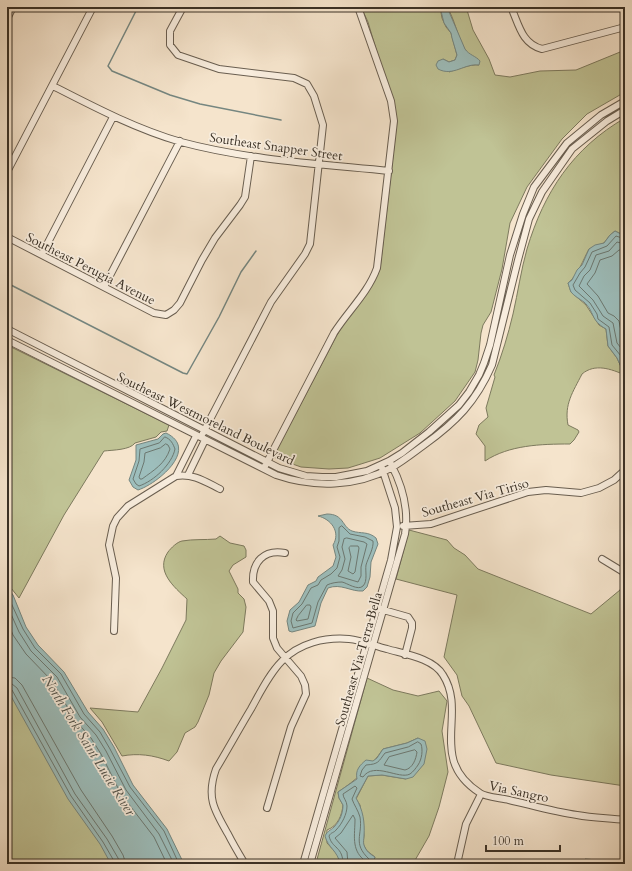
<svg xmlns="http://www.w3.org/2000/svg" width="632" height="871" font-family="Cardo,serif">
<style>
.green{fill:#c0c395;stroke:#7d7a5e}
.water{fill:#9dbebc;stroke:#758680}
.lines{fill:none;stroke-linecap:round;stroke-linejoin:round}
.shore{stroke:#6c7871;stroke-width:1}
.stream{stroke:#758680;stroke-width:1.5}
.minor-casing{stroke:#695e50;stroke-width:8}
.minor{stroke:#f8edde;stroke-width:6}
.labels{text-anchor:middle;stroke-width:3.5;stroke-linejoin:round;paint-order:stroke}
.street-label{font-size:13px;fill:#3a3126;stroke:#f8edde}
.water-label{font-size:14px;font-style:italic;fill:#53544c;stroke:#f8edde}
</style>
<rect width="100%" height="100%" fill="#f5e4cc"/>
<filter id="stains"><feTurbulence type="fractalNoise" baseFrequency=".005" numOctaves="4"/><feColorMatrix values="0 0 0 0 .2 0 0 0 0 .09 0 0 0 0 .02 0 0 0 .5 -.17"/></filter>
<radialGradient id="worn" r=".72"><stop offset=".6" stop-color="#630" stop-opacity="0"/><stop offset="1" stop-color="#630" stop-opacity=".3"/></radialGradient>
<path class="green" d="M361 7H440L442 18 446 27 451 33 457 55 455 60 449 62 443 59 449 72C458 69 470 64 479 65 474 59 468 55 464 48 457 35 455 20 447 7H464L467 10 473 30 489 59 495 75 510 77 540 71 576 70 625 50V92L587 114 562 139 527 187 510 223 502 269 491 312 483 325 481 333 478 360 475 372 455 401 420 433 380 458 361 464 348 468 329 469 301 467 273 457 337 335C350 312 370 294 380 269L397 121 368 22Z
M625 118V236L615 231 610 235 604 243 589 249C583 260 578 275 568 283L571 292 586 305 599 325 606 329 608 346 617 358 622 369 625 371V375C611 369 595 363 582 374 573 392 564 404 568 425L578 430 579 432 574 440 570 444C541 444 509 445 485 461V446L476 434 479 425 488 417 486 408 495 377 494 375C502 355 508 335 513 314 518 292 521 270 527 249 544 192 573 148 625 118Z
M7 345 169 425 167 431 161 432 156 437 135 443C130 450 113 450 104 451L64 515 19 598 7 583Z
M409 530 447 540 454 548 465 555 478 569 591 614 620 590 625 581V786L551 775 496 763 469 706 462 696 457 675 444 657 457 595 396 579Z
M220 536 230 543 244 546 246 550V557L233 565 229 571 238 589V593L244 599 246 607 243 632 221 661 214 673 209 695 198 722 195 727 185 733 177 752 169 761C153 755 138 753 122 756L102 722 90 708 138 712 162 668 186 620 187 599C174 587 155 571 168 552 171 548 177 542 182 541 193 539 205 540 216 539Z
M7 652 135 864H7Z
M367 678 393 690 418 696 439 691 447 701 442 731 448 772 439 807 429 836 414 862 411 864H372L375 857 367 851 363 844 364 835 360 805 356 799 368 776 382 775 406 779 418 738 407 743 383 749C372 766 355 781 338 792L339 798 343 805C342 815 338 826 327 830V843L339 856 340 864H317L316 863Z"/>
<path class="water" d="M440 7H447L465 49C469 55 476 56 480 61L479 65C465 63 453 77 438 69L436 65 438 61 443 59 449 62 455 60 457 55 452 38 451 33 444 23Z
M615 231 625 236V371L622 369 617 358 608 346 606 329C590 320 595 312 584 302 580 299 574 296 571 292 570 290 569 286 568 283L572 280 577 270 582 265 589 249 595 245 604 243 610 235Z
M166 433C200 449 157 484 138 490L133 487 129 480 136 460V445L158 439 163 434Z
M327 514C344 514 342 527 352 531 361 534 368 531 376 538L378 544 371 562 370 577 367 587 363 591C351 592 341 583 328 588L321 603 315 626 292 632 289 631 287 621 290 610 299 602 308 585 316 581 318 577 333 566 336 557 333 545C341 532 331 519 318 516Z
M7 587 13 595 26 627 38 645 64 672 88 712 103 729 114 747 133 785 167 829 184 864H111L100 844 68 799 7 689Z
M418 738 425 741 427 749 424 764 413 777 406 779 382 775 368 776 356 798C363 810 365 822 364 836 364 839 363 842 364 845 366 851 370 854 375 857L373 864H340C338 851 328 848 325 836 328 830 330 831 334 827 340 821 343 813 343 805L339 798 338 792 357 779C355 770 360 765 366 760L373 761 377 758 383 749 407 743Z
M585 859 625 862V864H580Z"/>
<g class="lines">
<path class="shore" d="M625 239 616 236 607 246 592 252 585 267 580 273 573 285 575 290 590 303 597 314 598 319 609 327 612 345 621 356 625 366
M625 244 617 242 609 251 596 255 590 270 584 276 579 286 593 300 603 316 613 323 617 343 625 353
M625 250H619L612 256 600 260 595 273 587 284 598 296 608 313 614 316 619 321 623 341 625 343
M165 437C171 439 173 444 175 449 172 464 154 481 139 486L136 484 133 479 139 461 140 449 159 443Z
M166 444 168 445 170 449C165 464 154 470 142 479H140L139 477 144 462 145 453 160 448Z
M342 526 350 534 365 537 373 541C374 548 368 558 366 565 365 571 368 581 363 586 358 591 347 583 342 582 337 582 331 583 327 585L318 602 312 623 293 628 291 621 293 613 302 604 311 588 318 585 321 580 331 574 337 568 340 557 337 547 339 541V528Z
M347 538 364 542 367 544 361 567V576L358 582 338 576 342 570 345 559 342 547 344 539Z
M351 546H358L359 548 355 572 353 574 348 571 351 557 349 548Z
M7 594 23 629 35 648 61 674 84 714 100 732 110 749 130 787 164 831 179 864
M7 605 19 632 31 651 57 677 80 717 96 735 106 751 126 790 159 834 174 864
M307 605H310L311 607 308 619 297 621 296 620 298 616Z
M7 620 13 635 26 654 52 681 75 720 91 738 101 754 121 794 154 837 167 864
M7 677 15 678 22 685 81 790 112 836 123 855 126 864
M7 683 12 684 17 688 75 794 107 839 118 858 120 864
M7 688 12 690 71 796 103 842 114 861V864
M418 742 421 744C423 750 422 759 418 765 416 768 413 772 410 774 399 780 374 761 363 777L360 776 362 770 366 765C379 764 378 762 385 753L408 747Z
M415 750 417 752C416 759 413 768 405 770L384 765 389 757Z
M343 864C343 846 332 849 329 836 331 832 334 833 336 830 342 824 347 814 347 806 347 801 343 798 343 794L355 786 357 788 352 799C354 805 358 810 360 817 363 835 352 843 369 859V864
M348 864 347 852 335 838 341 833 353 815 355 819C355 835 351 849 364 860V864"/>
<path class="stream" d="M138 7 109 64 108 66 112 71 170 95 200 104 281 120
M7 283 183 373 187 374 219 317 241 272 256 251"/>
<g class="minor-casing">
<path id="minor" d="M183 7 170 31V45L178 55 219 69 294 78 307 84 314 96 323 125 310 244 305 254 271 302 203 433
M511 7C519 25 522 44 542 49L625 27
M7 19 13 7
M53 86C94 107 136 129 181 142 248 160 320 164 389 171
M7 172 93 7
M7 237 154 313 166 315 174 310 180 303 202 260 215 238 240 205 245 197 251 156
M42 254 113 117
M104 287 180 141
M7 329 279 468 306 476 322 477H336L367 471 389 461 402 453 429 432 459 405 469 392 479 375 484 363 490 345 510 255 523 214 534 187 567 143 601 115 625 101
M7 340 276 475C314 488 356 487 391 468 403 461 413 453 424 445 456 422 476 402 492 365L518 260 529 219 542 192 572 149 607 121 625 110
M265 466 334 333C348 311 368 293 377 268L394 121 391 101 358 7
M188 475 205 440
M176 476C193 473 206 482 220 489
M403 526 431 524 528 492 546 490 581 493 599 488 614 480 625 470
M602 559 625 573
M380 609 408 617 412 623V628L405 655
M114 631 116 578 109 545 113 526 117 518 128 506 176 476 196 436
M267 808 291 727 306 694 305 685 301 676 277 648 273 638V611L269 601 253 582C252 562 264 549 285 553
M245 864C239 854 233 844 228 834 214 810 206 797 216 769 228 749 239 729 251 709 260 693 269 674 282 661 299 643 325 637 349 639 361 640 375 646 387 649 404 654 433 658 443 675 468 714 427 759 480 793 485 797 501 798 509 800 531 805 554 812 577 815 593 818 609 818 625 820
M303 864 391 560 397 527 395 508 382 468
M310 864 405 534C409 510 402 485 391 464
M457 864 466 824 481 794"/>
</g>
<use href="#minor" class="minor"/>
</g>
<g class="labels">
<g class="street-label">
<text transform="translate(276 146) rotate(8)" y="5">Southeast Snapper Street</text>
<text transform="translate(91 268) rotate(27)" y="5">Southeast Perugia Avenue</text>
<text transform="translate(206 418) rotate(26)" y="5">Southeast Westmoreland Boulevard</text>
<text transform="translate(475 497) rotate(-16)" y="5">Southeast Via Tiriso</text>
<text transform="translate(358 659) rotate(-74)" y="5">Southeast Via Terra Bella</text>
<text transform="translate(519 791) rotate(12)" y="5">Via Sangro</text>
</g>
<g class="water-label">
<text transform="translate(89 745) rotate(58)" y="5">North Fork Saint Lucie River</text>
</g>
</g>
<rect width="632" height="871" fill="none" stroke="#f5e4cc" stroke-width="24"/>
<rect x="8" y="8" width="616" height="855" fill="none" stroke="#3a3126" stroke-width="2"/>
<rect x="12" y="12" width="608" height="847" fill="none" stroke="#3a3126"/>
<path d="M486 845v6h74v-6" fill="none" stroke="#3a3126" stroke-width="2"/>
<text x="492" y="845" font-size="12" fill="#3a3126" stroke="#f8edde" stroke-width="3" paint-order="stroke">100 m</text>
<rect width="100%" height="100%" filter="url(#stains)"/>
<rect width="100%" height="100%" fill="url(#worn)"/>
</svg>
